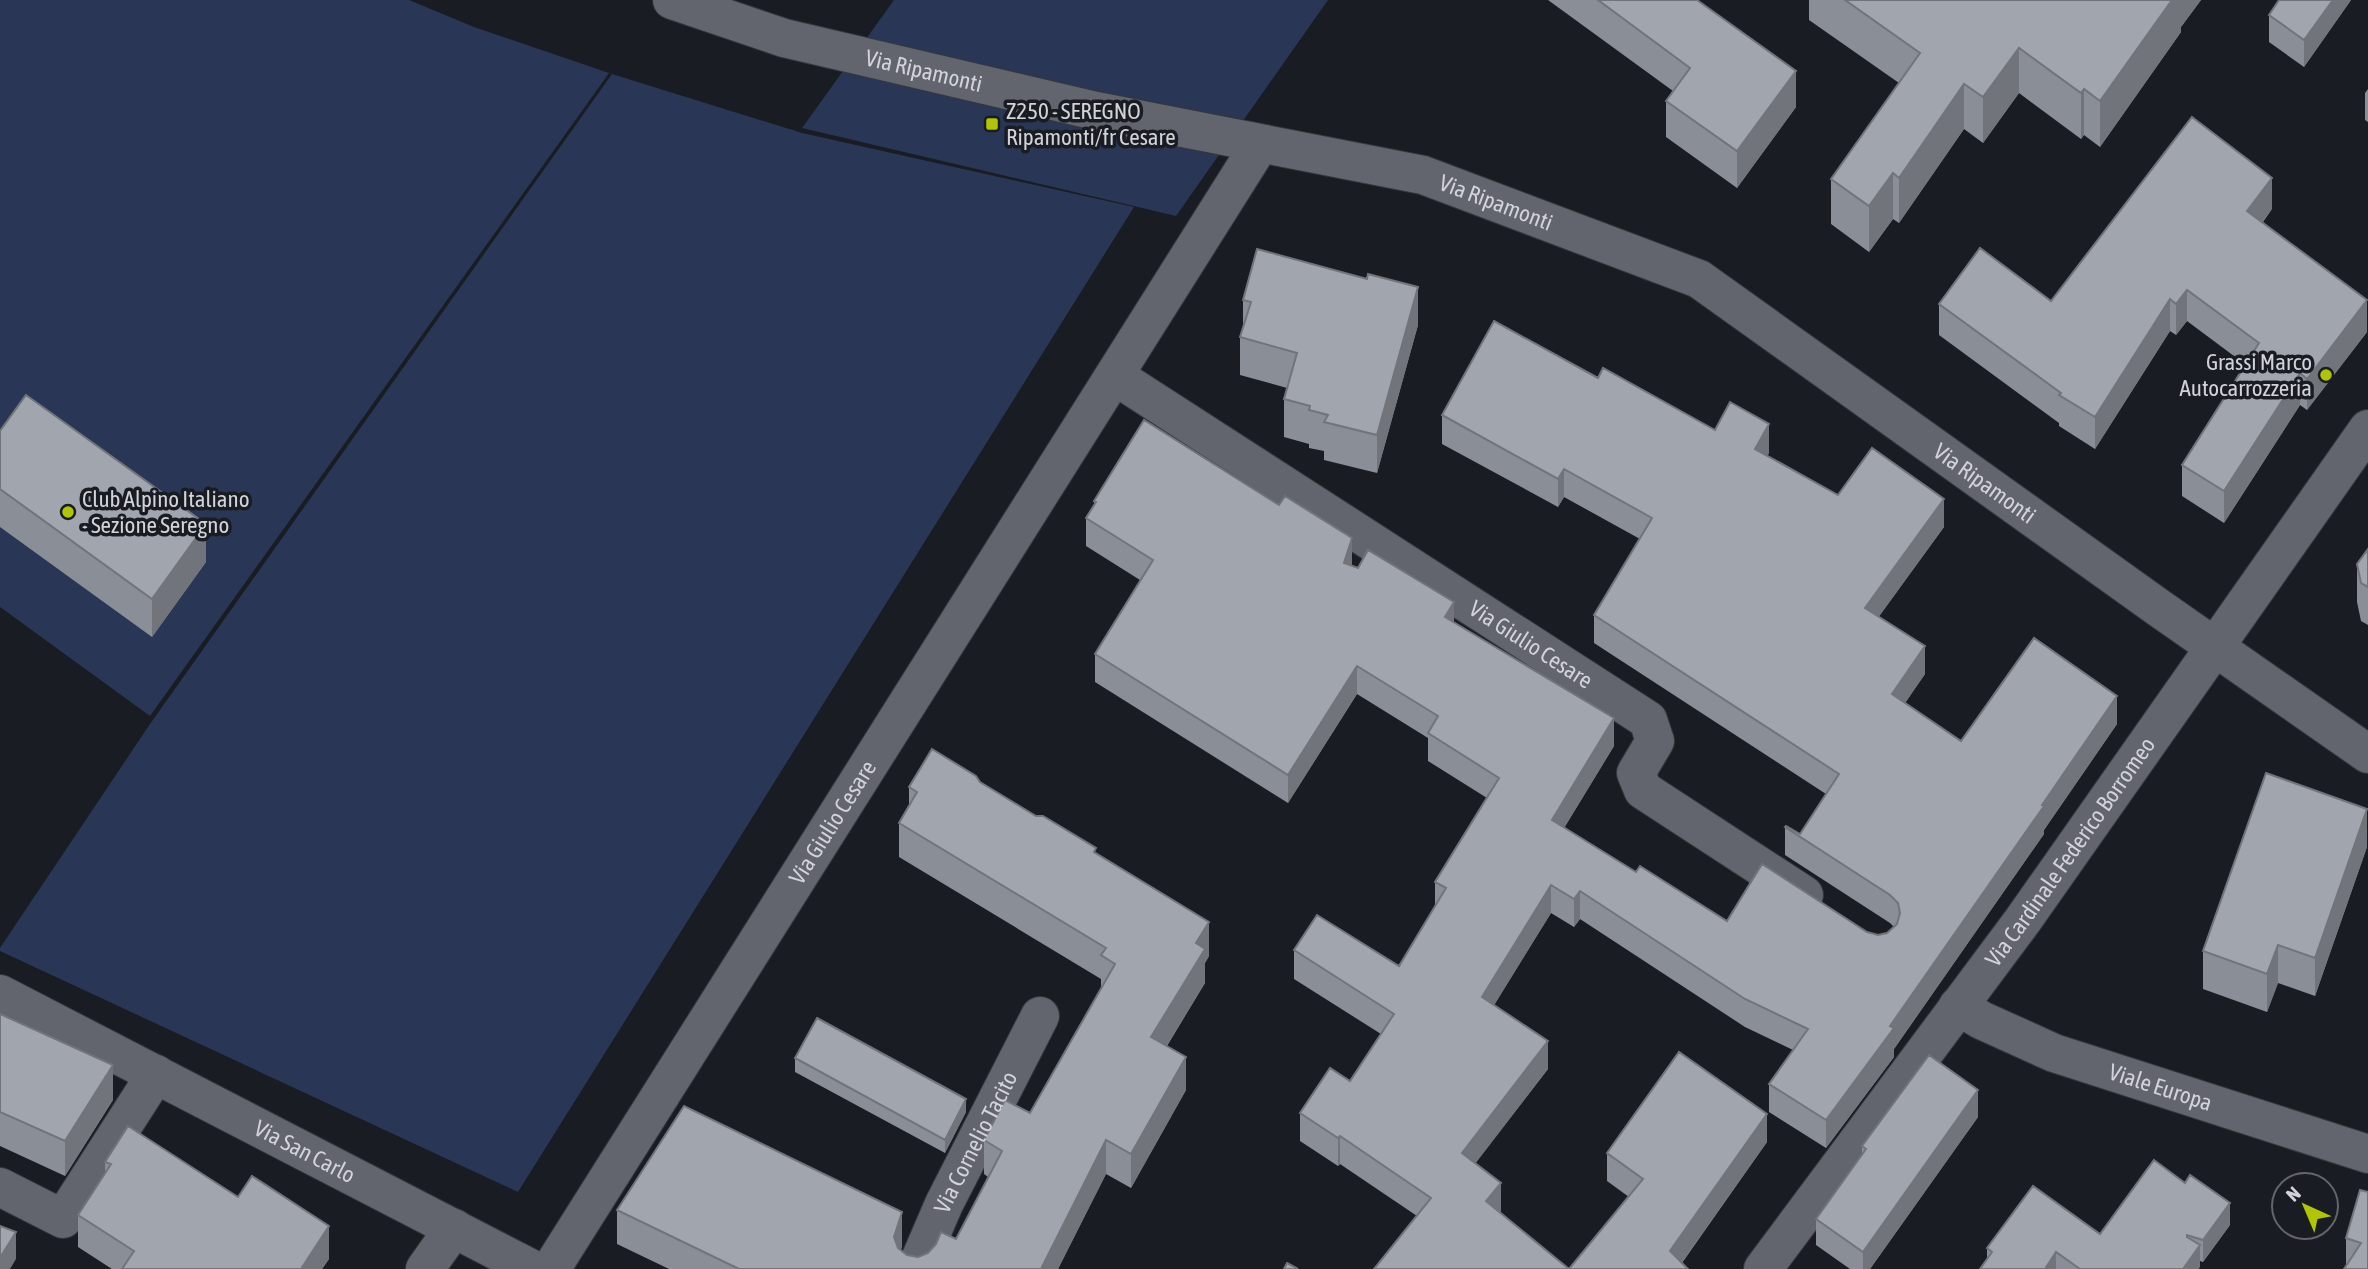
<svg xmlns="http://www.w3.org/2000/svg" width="2368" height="1269" font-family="'Asap Condensed',sans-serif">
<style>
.green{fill:#2a3655}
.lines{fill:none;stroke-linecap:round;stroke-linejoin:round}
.minor-casing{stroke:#36383d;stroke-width:40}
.minor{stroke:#62656d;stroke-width:38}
.wall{fill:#8a8e96}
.shaded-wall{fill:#71747a}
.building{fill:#a1a5ae;stroke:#71747a;stroke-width:2}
.poi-dot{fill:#b0c503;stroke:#191c23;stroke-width:2.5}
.labels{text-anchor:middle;stroke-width:7;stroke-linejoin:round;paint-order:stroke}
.street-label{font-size:23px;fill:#d1d3d8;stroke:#191c23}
.poi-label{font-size:23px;fill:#d1d3d8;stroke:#191c23;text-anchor:start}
</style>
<rect width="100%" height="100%" fill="#191c23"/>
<path class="green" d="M0 0H409L474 27 609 73 150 716 0 607Z
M894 0H1328L1176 216 802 128Z
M612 74 802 133 1134 207 518 1192 0 951V948L150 724Z"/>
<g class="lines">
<g class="minor-casing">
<g id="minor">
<path id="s1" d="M672 0 784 38 1096 111 1423 175 1699 279 2159 608 2368 754"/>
<path id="s2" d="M1115 376 1648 720 1655 741 1636 773 1643 790 1804 895"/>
<path id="s3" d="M0 994 532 1269"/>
<path id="s4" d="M1958 1006 1981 1020 2054 1053 2368 1154"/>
<path d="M0 1187 63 1219 156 1074"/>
<path d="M425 1269 454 1228"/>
<path id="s5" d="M551 1269 1260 144"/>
<path id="s6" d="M916 1269 944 1204 1040 1016"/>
<path id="s7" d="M1763 1269 2023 920 2368 429"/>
</g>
</g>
<use href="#minor" class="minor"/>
</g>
<path class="wall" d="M1548 0H1697L1796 107 1737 188 1666 137V101L1673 91Z
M1809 0H2201L2181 27V32L2100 147 2084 135 2081 139 2019 93 1983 143 1964 129 1899 223 1893 219 1869 252 1831 224V179L1899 83 1809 20Z
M2351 0 2304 67 2269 42V15Z
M2368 89V122L2365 120V93Z
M2272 209 2263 222 2367 332 2307 410 2300 405 2224 523 2182 496V465L2246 365 2187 321 2176 335 2170 331 2095 449 2059 426V423L1939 335V304L2051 301Z
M1243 300 1418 325 1377 473 1324 460V451L1309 448V444L1284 437V399L1287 388 1240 375V337L1243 328Z
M1598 378 1769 453 1767 456 1838 495 1944 527 1879 616 1925 674 1905 703 1961 741 2117 724 2044 830V834L1894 1049V1057L1826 1148 1769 1112V1084L1793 1050 1745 1027 1580 919 1574 927 1551 913 1494 1005 1548 1069 1475 1163 1501 1211 1500 1212 1569 1269 1629 1197 1607 1181V1153L1767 1142 1682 1263 1688 1269H1374L1417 1216 1340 1164 1338 1166 1300 1141V1113L1350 1081 1381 1034 1294 979V950L1399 966 1435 906V882L1487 798 1428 761V738L1357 694 1288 803 1095 682V654L1140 580 1086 546V518L1094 505V501L1352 566 1454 623 1614 746 1564 828 1636 872 1727 921 1867 932 1878 935 1887 933 1894 927 1890 923 1785 855V827L1800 834 1826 794 1594 643V615L1640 539 1564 497 1558 507 1442 444V415Z
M0 431 206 562 152 637 0 527Z
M2368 549V625L2361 621 2357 602V564Z
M980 782 1096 853 1209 956 1205 963V983L1167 1046 1186 1090 1131 1188 1106 1174 1058 1269H669L617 1244V1210L902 1246 901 1250 907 1255 918 1257 928 1253 956 1239 988 1177 984 1174V1140L1030 1113 1101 989V979L899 857V823L909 806V787Z
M2367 847 2315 996 2278 983 2267 1012 2203 989V951Z
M0 1014 113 1100 65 1176 0 1146Z
M795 1058 966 1112 945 1153 795 1072Z
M1978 1117 1870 1269H1850L1816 1245V1219L1862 1155V1146Z
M105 1162 329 1259 322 1269H112L78 1247V1215L105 1173Z
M2185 1183 2230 1225 2203 1262 2200 1261V1267L2198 1269H1980L1987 1259V1248L2100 1234Z
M2368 1192V1269L2346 1265V1238Z"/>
<path class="shaded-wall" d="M2172 0H2201L2181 27V32L2100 147V101Z
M2333 0H2351L2304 67V40Z
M2019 48V93L1983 143V97Z
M1796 71V107L1737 188V151Z
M1964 84V129L1899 223V178Z
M2084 89V135L2081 139V93Z
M1893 173V219L1869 252V206Z
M2272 178V209L2247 242V211Z
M1418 287V325L1377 473V435Z
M2187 290V321L2176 335V304Z
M2170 299V331L2095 449V417Z
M2367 300V332L2307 410V379Z
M2300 373V405L2224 523V491Z
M1769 424V453L1755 478V449Z
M1564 469V497L1558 507V479Z
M1944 499V527L1865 636V608Z
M206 524V562L152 637V599Z
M1352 538V567L1344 563Z
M1454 602V630L1445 617Z
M1925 646V674L1892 722V694Z
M1357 666V694L1288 803V775Z
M2117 696V724L2044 830V834L1894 1049V1057L1826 1148V1120Z
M1614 718V746L1552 848V820Z
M2367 809V847L2315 996V958Z
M1551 885V913L1482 1025V997Z
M1580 891V919L1574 927V899Z
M1209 922V956L1205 963V983L1151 1071V1037L1196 943Z
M2278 945V983L2267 1012V974Z
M1548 1041V1069L1462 1181V1153Z
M1186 1057V1090L1131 1188V1154Z
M113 1065V1100L65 1176V1141Z
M1978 1090V1117L1870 1269H1863V1252Z
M966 1099V1112L945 1153V1140Z
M1767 1114V1142L1677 1269 1670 1251Z
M1340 1136V1164L1338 1166V1138Z
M1106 1140V1174L1058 1269H1041Z
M1501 1183V1211L1486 1229V1201Z
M2230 1203V1225L2203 1262V1240Z
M902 1212V1246L895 1269 894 1237Z
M329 1226V1259L322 1269H301Z
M16 1232V1259L10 1269H0V1258Z
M2200 1245V1267L2198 1269H2183Z
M2056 1252V1269H2045Z"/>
<path class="building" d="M1598 0H1697L1796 71 1737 151 1666 101 1690 68Z
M1845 0H2172L2100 101 2084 89 2081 93 2019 48 1983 97 1964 84 1899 178 1893 173 1869 206 1831 179 1920 53Z
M2279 0H2333L2304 40 2269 15Z
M2192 117 2272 178 2247 211 2367 300 2307 379 2300 373 2224 491 2182 465 2259 343 2187 290 2176 304 2170 299 2095 417 2059 395 2061 393 1939 304 1980 248 2051 301Z
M1257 249 1367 279 1368 274 1418 287 1377 435 1324 422 1328 415 1309 410 1310 406 1284 399 1297 353 1240 337 1251 302 1243 300Z
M1494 321 1598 378 1603 368 1715 430 1730 402 1769 424 1755 449 1838 495 1872 448 1944 499 1865 608 1925 646 1892 694 1961 741 2034 638 2117 696 2042 805 2044 806 1890 1026 1894 1028 1826 1120 1769 1084 1808 1029 1745 999 1580 891 1574 899 1551 885 1482 997 1548 1041 1462 1153 1501 1183 1486 1201 1569 1269 1643 1179 1607 1153 1679 1052 1767 1114 1670 1251 1688 1269H1374L1431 1198 1340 1136 1338 1138 1300 1113 1330 1068 1350 1081 1394 1014 1294 950 1317 915 1399 966 1446 888 1435 882 1499 778 1428 733 1438 716 1357 666 1288 775 1095 654 1153 560 1086 518 1096 502 1094 501 1144 420 1279 505 1285 496 1352 538 1344 563 1358 568 1368 550 1454 602 1445 617 1614 718 1552 820 1636 872 1640 866 1727 921 1762 864 1867 932 1878 935 1887 933 1897 924 1900 913 1898 903 1890 895 1785 827 1786 826 1800 834 1839 774 1594 615 1652 518 1564 469 1558 479 1442 415Z
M26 395 206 524 152 599 0 489V431Z
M2368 549V587L2361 583 2357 564Z
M932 749 976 776 980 782 1036 816H1043L1096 848 1094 852 1209 922 1196 943 1205 949 1151 1037 1186 1057 1131 1154 1106 1140 1041 1269H739L617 1210 684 1106 902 1212 894 1237 898 1248 907 1255 918 1257 928 1253 936 1244 941 1232 956 1239 1002 1151 984 1140 1005 1100 1030 1113 1115 964 1101 955 1106 948 899 823 917 792 909 787Z
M2266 773 2367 809 2315 958 2278 945 2267 974 2203 951Z
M0 1014 113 1065 65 1141 0 1112Z
M817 1018 966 1099 945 1140 795 1058Z
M1929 1055 1978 1090 1863 1252 1816 1219 1866 1149 1862 1146Z
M128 1126 238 1197 252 1176 329 1226 301 1269H122L134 1251 78 1215 111 1164 105 1162Z
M2154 1160 2185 1183 2190 1175 2230 1203 2203 1240 2187 1235V1237L2200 1245 2183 1269H2080L2056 1252 2045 1269H1980L1992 1252 1987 1248 2033 1186 2100 1234Z
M2360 1190 2368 1192V1269H2344L2361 1243 2346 1238Z
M0 1226 16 1232 0 1258Z
M1287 1263 1298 1269H1284Z"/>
<g class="poi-dot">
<rect x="985" y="117" width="14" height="14" rx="3.5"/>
<circle cx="2326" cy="375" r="7"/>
<circle cx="68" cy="512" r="7"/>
</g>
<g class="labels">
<g class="street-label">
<text dy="8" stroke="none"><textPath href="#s1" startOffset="262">Via Ripamonti</textPath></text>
<text dy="8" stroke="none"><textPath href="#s1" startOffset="850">Via Ripamonti</textPath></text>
<text dy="8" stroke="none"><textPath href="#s1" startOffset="1418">Via Ripamonti</textPath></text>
<text dy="8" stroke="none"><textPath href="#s2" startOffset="495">Via Giulio Cesare</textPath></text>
<text dy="8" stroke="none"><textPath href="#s5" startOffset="528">Via Giulio Cesare</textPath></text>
<text dy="8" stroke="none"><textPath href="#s7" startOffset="518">Via Cardinale Federico Borromeo</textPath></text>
<text dy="8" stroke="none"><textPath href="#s4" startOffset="219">Viale Europa</textPath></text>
<text dy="8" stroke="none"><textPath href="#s6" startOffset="140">Via Cornelio Tacito</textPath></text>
<text dy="8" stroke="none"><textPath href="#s3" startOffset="343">Via San Carlo</textPath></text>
</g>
<g class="poi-label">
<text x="1006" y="119">Z250 - SEREGNO<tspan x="1006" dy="26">Ripamonti/fr Cesare</tspan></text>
<text x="2312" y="370" text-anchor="end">Grassi Marco<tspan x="2312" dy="26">Autocarrozzeria</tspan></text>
<text x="82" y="507">Club Alpino Italiano<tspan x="82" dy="26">- Sezione Seregno</tspan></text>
</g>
</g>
<g transform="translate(2305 1206) rotate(316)"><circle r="33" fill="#191c23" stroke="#63656b" stroke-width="2"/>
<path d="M0-5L12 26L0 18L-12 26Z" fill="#b0c503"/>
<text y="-10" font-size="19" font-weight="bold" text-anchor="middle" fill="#d1d3d8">N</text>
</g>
</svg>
